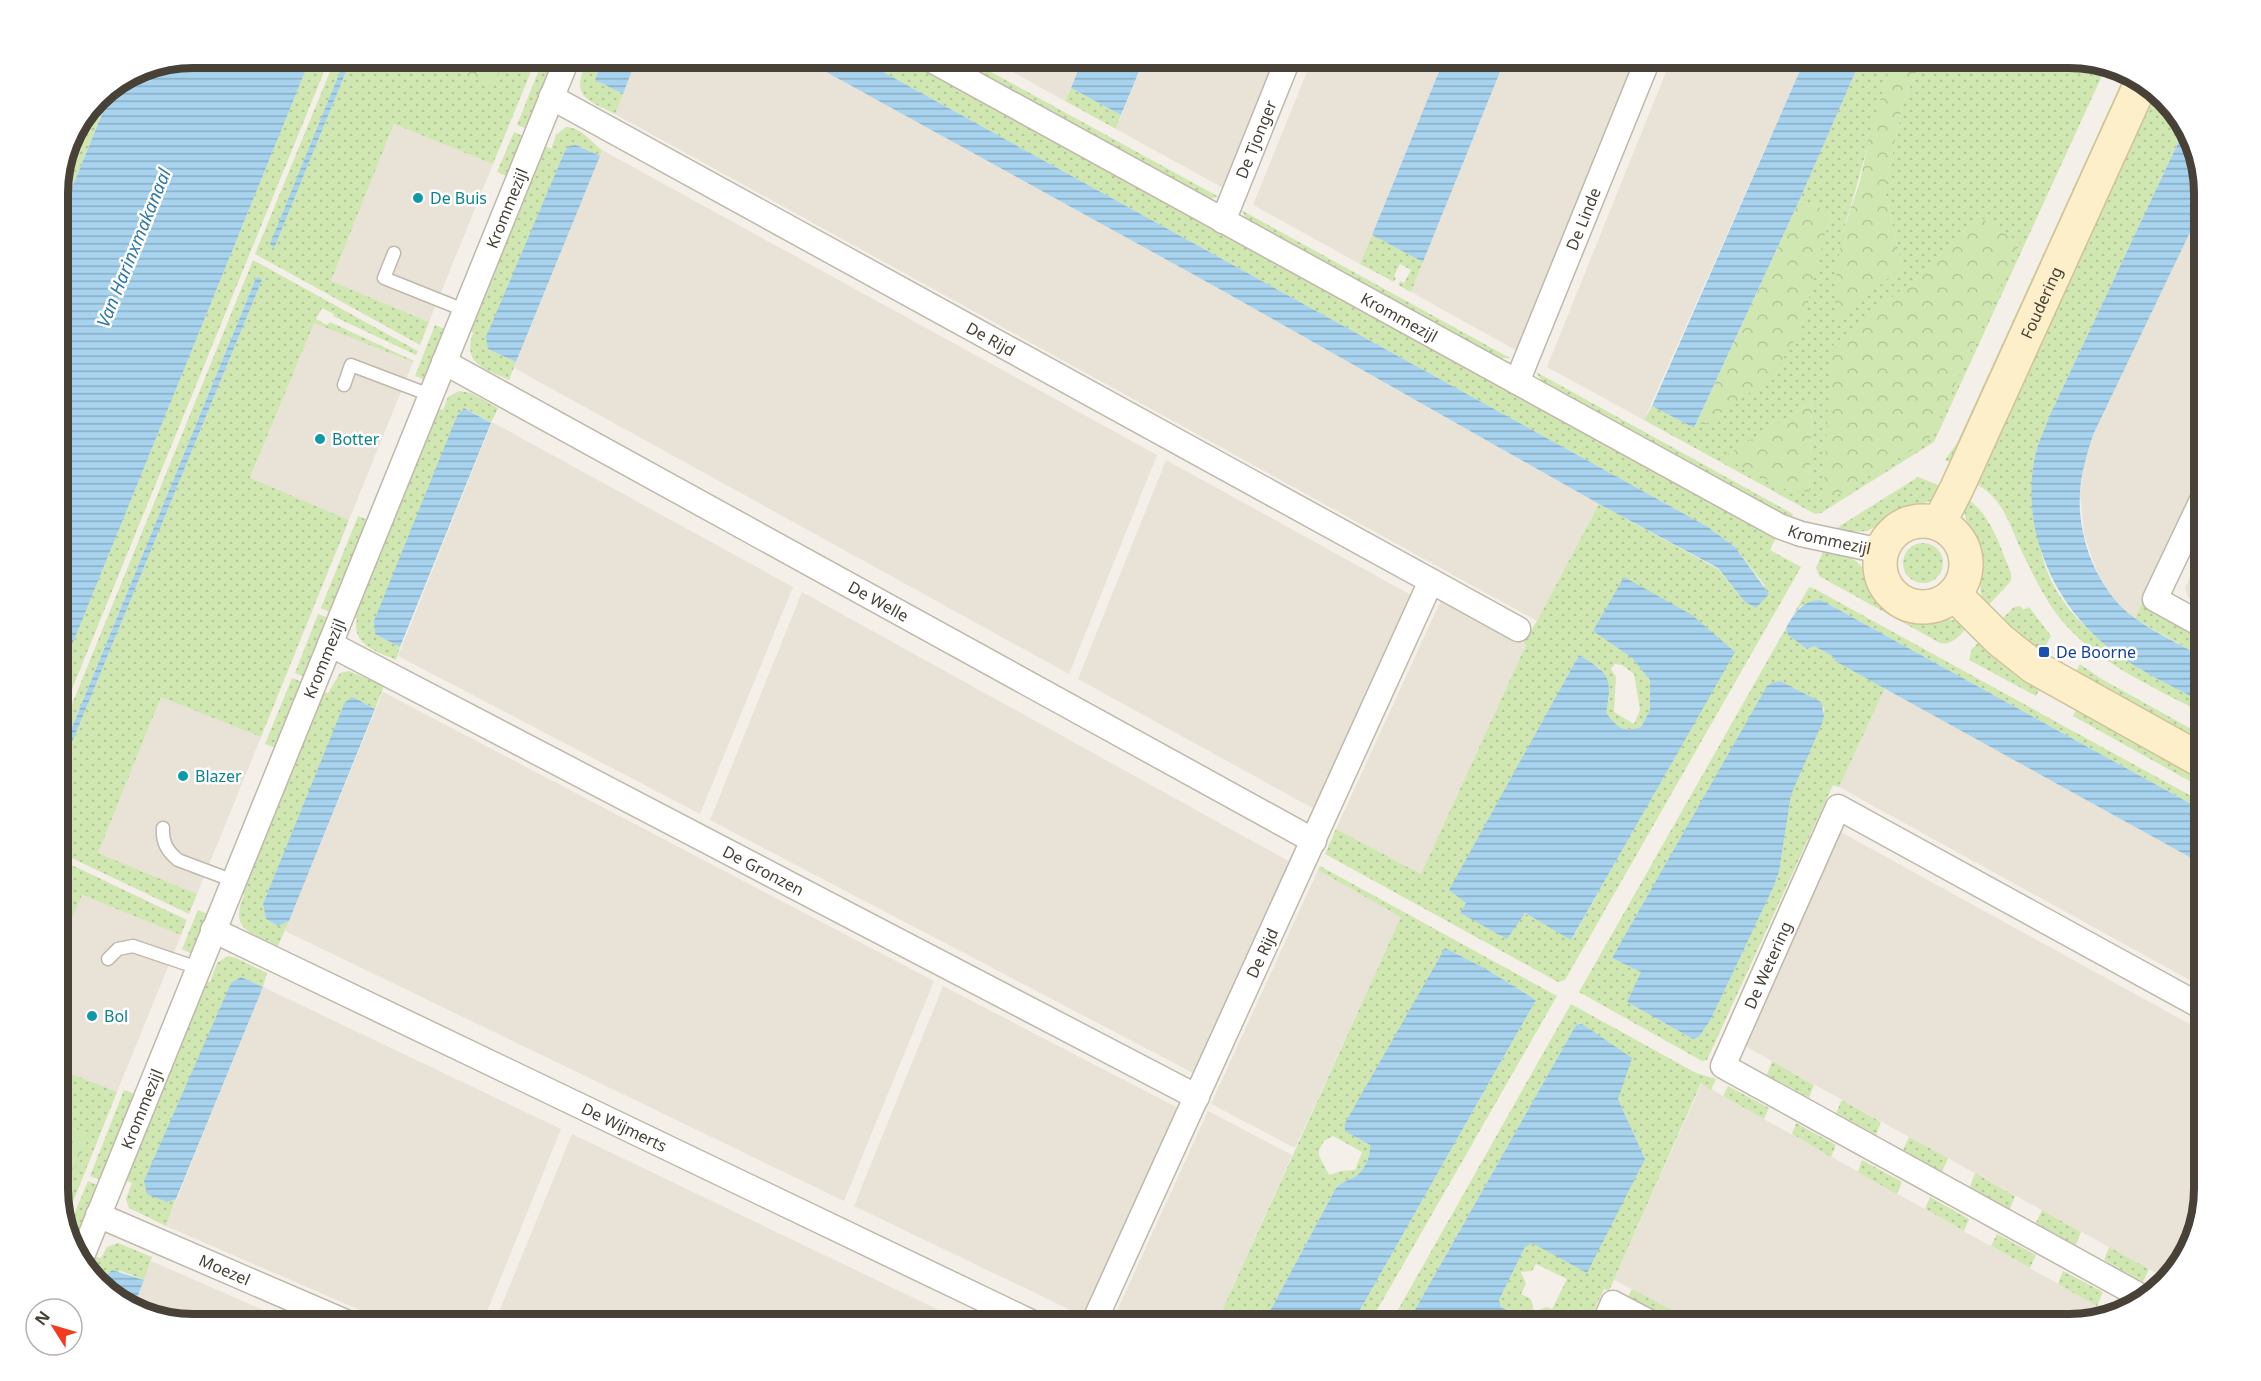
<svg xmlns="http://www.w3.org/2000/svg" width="2261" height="1381" font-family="'Noto Sans',sans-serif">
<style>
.residential{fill:#e8e2d7}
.grass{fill:url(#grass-dots);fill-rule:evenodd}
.forest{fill:url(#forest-crowns)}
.water{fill:url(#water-rules)}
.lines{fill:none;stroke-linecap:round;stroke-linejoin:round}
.lane-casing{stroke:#bfb8ab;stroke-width:15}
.street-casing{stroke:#bfb8ab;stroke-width:27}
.secondary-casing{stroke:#d2c299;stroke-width:36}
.lane{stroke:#fff;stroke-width:12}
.street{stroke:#fff;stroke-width:24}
.secondary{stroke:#fdefc9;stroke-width:33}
.culture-dot{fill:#0f9aa8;stroke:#fff;stroke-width:2}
.transit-dot{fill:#1a4fb4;stroke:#fff;stroke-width:2}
.labels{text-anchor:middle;stroke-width:5;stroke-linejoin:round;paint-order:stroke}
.street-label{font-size:16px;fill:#474137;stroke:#fff}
.culture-label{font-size:16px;fill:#0d838f;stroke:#fff;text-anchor:start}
.transit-label{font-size:16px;fill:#164399;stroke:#fff;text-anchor:start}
.water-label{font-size:18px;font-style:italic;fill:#3179a9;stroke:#fff}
.rim{fill:none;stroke:#474137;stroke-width:8}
</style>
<defs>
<pattern id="grass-dots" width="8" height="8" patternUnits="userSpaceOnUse" patternTransform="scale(1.5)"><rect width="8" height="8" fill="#d0e7b2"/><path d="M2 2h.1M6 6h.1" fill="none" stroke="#b4c79a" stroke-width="1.8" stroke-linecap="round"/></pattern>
<pattern id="forest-crowns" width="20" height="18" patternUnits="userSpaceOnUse" patternTransform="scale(1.5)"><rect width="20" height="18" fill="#d0e7b2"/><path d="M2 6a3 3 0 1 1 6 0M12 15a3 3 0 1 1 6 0" fill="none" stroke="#b4c79a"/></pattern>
<pattern id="water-rules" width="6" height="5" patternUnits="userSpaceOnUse" patternTransform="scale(1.5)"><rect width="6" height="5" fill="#a7d3ef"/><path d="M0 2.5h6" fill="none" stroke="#8aadc2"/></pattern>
</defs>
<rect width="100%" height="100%" fill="#f4f0e9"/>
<path class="residential" d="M637 57H799L1216 287 1599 504 1537 621 615 114Z
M986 57H1083L1065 101Z
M1145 57H1278L1225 189 1116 129Z
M1313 57H1445L1360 264 1253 205Z
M1506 57H1639L1519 352 1411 292Z
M1672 57H1806L1644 420 1547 367Z
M394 124 493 164 429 322 331 281Z
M602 150 1157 455 1069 674 514 368Z
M2204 203V474L2135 619 2116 601 2100 580 2084 535 2080 494 2084 465 2093 435Z
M314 322 413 362 349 520 250 479Z
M492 422 793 587 700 814 398 656Z
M1166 460 1411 595V602L1316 810 1078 679Z
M2204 548V607L2188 598 2185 588Z
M802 592 1292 863 1197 1069 1193 1073 710 820Z
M1442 598 1526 645 1421 874 1336 829Z
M1885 688 2204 865V988L1839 787Z
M383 692 934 981 844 1201 285 931Z
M161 697 261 737 197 894 98 853Z
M1839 831 2204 1032V1189L2186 1257 2165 1278 1741 1044Z
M1318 870 1402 916 1295 1148 1211 1104Z
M82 895 181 935 117 1092 57 1068V954Z
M943 986 1178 1108 1085 1317 854 1206Z
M263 987 561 1129 482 1324H392L166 1226Z
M1702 1083 1723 1096 2110 1313 2069 1324H1699L1614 1280Z
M1208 1111 1292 1155 1216 1324H1111Z
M572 1134 968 1324H494Z
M151 1261 295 1324H192L133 1308Z"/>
<path class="grass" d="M311 57H330L57 726V682Z
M336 57H346L271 244 274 247 352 57H537L493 164 394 124 331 281 429 322 420 345 255 254Z
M581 57H603L595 80 623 94 615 114C594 102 572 99 583 71L577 67Z
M856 57H900L1776 538 1770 550 1801 567 1565 980 1558 982 1325 854 1336 829 1421 874 1526 645 1523 643 1537 621 1599 504 1718 569 1744 601 1765 586 1735 547 1708 527ZM1593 631 1734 652 1572 939 1524 913 1507 938 1460 913 1466 903 1450 890 1579 655 1600 668 1609 698 1605 713C1618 727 1621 733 1641 727L1650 710V680L1632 658ZM1615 664 1622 665 1634 674 1640 710 1634 724 1614 712 1616 677 1611 669Z
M951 57H964L1219 197 1207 199Z
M1862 57H1893C1875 116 1861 176 1842 234L1902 267 1885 191 1903 103 1922 57H2053L2058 60 2069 57 2106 67 1934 442 1821 513 1815 514 1644 420 1652 406 1694 428 1697 422 1704 425 1825 234 1832 214 1813 204 1799 201ZM1812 402 1809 491 1724 457Z
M542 62 552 66 527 129 517 125Z
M2126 72 2131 74 1953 464 1945 460 1957 443Z
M114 85 57 224V184L78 123 97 96Z
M1071 88 1121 115 1116 129 1065 101Z
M2152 90 2186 126 2049 417C2045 429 2039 440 2036 452 2030 476 2035 500 2038 525 2039 534 2039 543 2041 552 2060 631 2139 667 2204 703V714C2152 686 2091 661 2055 612 2042 593 2032 573 2022 552 2010 526 2004 500 1978 485L1981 477 1976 475Z
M566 127C582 128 590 141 602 150L600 156 576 145 488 349 516 362 509 380C485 368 462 365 473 333L470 331 545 146 551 149 556 135Z
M514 132 523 136 506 176 497 172Z
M1241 210 1510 358H1497L1247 220Z
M1372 235 1423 262 1411 292 1398 285 1400 281 1404 283 1411 270 1400 264 1394 276 1396 278 1394 282 1360 264Z
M253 260 418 351 416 355 333 316 334 314 322 308 316 319 327 325 330 322 414 361 413 362 314 323 250 478 349 520 261 737 161 697 98 853 197 894 189 914 57 851V779L262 280 259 277 256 278 57 764V741Z
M435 325 445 329 425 380 415 376Z
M1536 372 1793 514 1791 519 1543 383Z
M459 391 471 393 498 408 491 423 465 408 375 634 400 647 396 660C377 651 351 645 357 619L353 617 438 408 443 410 448 397Z
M1918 477 1943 487 1930 501 1901 510 1868 531 1849 532 1835 529Z
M1966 498C1992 515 2000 547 2011 573V581L1986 608C1976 589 1983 572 1979 552 1975 533 1959 519 1966 498Z
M358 516 368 520 330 612 321 608Z
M1903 563a20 20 0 1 1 40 0a20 20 0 1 1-40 0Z
M1823 552C1833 554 1846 554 1854 560 1872 571 1869 597 1892 612 1920 629 1940 610 1969 626 1960 634 1953 646 1940 643L1819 576 1816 568Z
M1809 587 1815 589 2204 803V811L1821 600 1801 606 1793 615Z
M2142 603 2204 637V658L2135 619Z
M2020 606 2024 610 2029 607 2051 636 2040 656 1999 622 2014 607Z
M318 614 329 618 305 677 295 673Z
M1786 628 1788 635 1807 649 1814 646 1834 657 1835 661 1885 688 1839 787 1833 785 1707 1060 1702 1061 1579 992ZM1769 684 1824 708V714L1791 795 1779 872 1773 888 1711 1019 1699 1037 1693 1039 1627 1002 1642 972 1612 958Z
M1982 639 2040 688 2036 696 1969 660 1972 649Z
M2080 664 2100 678 2204 736V748L2074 675Z
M349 671 384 686 375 709 353 697 263 904 266 919 278 926 289 921 278 946C250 932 229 930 244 895L239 892 323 692 328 693 340 673Z
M292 678 303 682 276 748 265 744Z
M2077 708 2204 776V789L2073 716Z
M57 858 187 920 181 935 82 895 57 954Z
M1320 866 1557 996 1369 1324H1352L1536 1000 1486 969 1346 1131 1370 1145C1371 1155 1365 1170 1356 1176 1349 1181 1342 1181 1336 1188L1263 1324H1216L1401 917 1318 870ZM1333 1136 1362 1152 1355 1170 1341 1171 1329 1175 1319 1156V1150L1324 1141Z
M198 910 208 914 192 954 182 949Z
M228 956 236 958 267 973 263 987 241 977 167 1202 176 1199 166 1226 129 1208 126 1199 132 1183 125 1180 204 980 210 982 217 963Z
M1571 1004 1696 1073 1716 1079 1711 1090 1701 1083 1609 1291 1604 1289 1588 1324H1535L1501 1307 1499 1300 1525 1247 1645 1159 1618 1099 1576 1025 1407 1324H1390ZM1536 1264 1567 1279 1552 1309 1546 1307 1534 1312 1531 1299 1521 1294 1526 1284 1521 1272 1532 1271Z
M1772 1061 1814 1085 1809 1098 1767 1075Z
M57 1068 117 1092 65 1222 57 1197Z
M1728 1086 1769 1108 1764 1119 1723 1096Z
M124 1090 135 1094 100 1180 90 1176Z
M1842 1100 1881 1122 1876 1135 1836 1113Z
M1796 1123 1836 1145 1831 1157 1792 1134Z
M1909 1137 1948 1158 1942 1172 1903 1150Z
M1862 1160 1902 1182 1897 1194 1858 1172Z
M1975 1173 2015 1196 2010 1209 1970 1187Z
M88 1181 98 1185 77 1235 67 1231Z
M1930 1197 1969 1219 1964 1231 1925 1209Z
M2042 1210 2081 1232 2076 1245 2036 1223Z
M1997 1234 2036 1255 2030 1268 1991 1246Z
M118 1243 152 1257 144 1280 121 1271 107 1275 103 1284 88 1270 94 1256 101 1258 107 1247Z
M2109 1247 2149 1269 2143 1282 2104 1260Z
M2063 1271 2103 1292 2097 1306 2058 1284Z
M1632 1289 1676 1312 1671 1324 1626 1301Z"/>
<path class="forest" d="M424 57H506L493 87Z
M1893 57H1922L1903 103 1885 191 1902 267 1835 322V286L1842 234 1860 181 1872 126Z
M1799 201 1813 204 1832 214 1825 234 1801 330 1780 363 1758 387 1704 425 1697 422Z
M1978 216 2020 243 1936 427 1930 437 1922 444 1823 504 1831 347 1934 263Z
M1812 402 1809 492 1785 489 1723 457Z
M57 1119 90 1133 60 1205 57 1197Z"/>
<path class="water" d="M192 57H311L57 682V224L114 85 141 67Z
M346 57H352L274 248 270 244Z
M603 57H637L623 94 595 80Z
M799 57H856L1708 527 1735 547 1769 594 1756 608 1744 601 1718 568 1599 504 1216 287Z
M1083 57H1145L1121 115 1071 88Z
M1445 57H1506L1423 262 1372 235Z
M1806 57H1862L1799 201 1694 428 1652 406Z
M2186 126 2204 184V203L2093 435C2087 454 2081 473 2080 493 2077 539 2098 592 2136 619 2157 634 2182 645 2204 658V703C2172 686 2137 670 2109 648 2051 602 2019 525 2036 452 2039 440 2045 429 2049 417Z
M576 145 600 156 516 362 488 349 486 337 565 151 569 146Z
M259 277 262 280 57 779V764L256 278Z
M464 408 491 423 400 647 375 634 374 621 457 416Z
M1624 577 1692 615 1735 652 1571 940 1525 913 1507 939 1460 913 1466 903 1449 890 1579 655C1609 673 1613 677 1606 713 1618 727 1621 733 1641 727L1650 710V680L1632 658 1593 631Z
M1821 600 2204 811V865L1835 661 1834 657 1814 646 1807 649 1788 635 1786 628C1795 612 1802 601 1821 600Z
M1780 681 1821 702 1824 715 1823 721 1791 795 1779 872 1773 888 1711 1019 1699 1037 1693 1039 1627 1002 1641 972 1612 958 1767 686 1772 683Z
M353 697 375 709 289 921 278 926 266 919 263 904 345 702Z
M1445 948 1486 969 1536 1000 1352 1324H1263L1336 1188C1342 1181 1349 1181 1356 1176 1365 1170 1371 1155 1370 1145L1345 1131V1123Z
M241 977 263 987 176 1199 167 1202 147 1194 144 1181 231 983Z
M1582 1024 1632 1058 1618 1099 1645 1159 1587 1273 1532 1243 1525 1247 1499 1300 1501 1307 1535 1324H1407L1576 1025Z
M112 1270 144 1280 133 1308 124 1306 103 1284 107 1275Z"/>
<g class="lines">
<g class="lane-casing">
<path id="lane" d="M394 253 384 278 464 310
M344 385 351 365 430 395
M163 828C162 842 167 851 178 860L234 881
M108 959 118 949 133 946 198 968"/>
</g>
<g class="street-casing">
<g id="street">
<path id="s1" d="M926 57 1779 526 1801 534 1881 551"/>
<path id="s2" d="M551 97 1431 581 1093 1324"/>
<path id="s3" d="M1223 221 1289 57"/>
<path id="s4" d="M444 362 1314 841"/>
<path id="s5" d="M1517 382 1649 57"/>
<path d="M2204 496 2155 599 2204 626"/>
<path d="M1431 581 1518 629"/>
<path id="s6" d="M330 644 1197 1097"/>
<path id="s7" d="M213 930 1035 1324"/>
<path id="s8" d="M98 1215 350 1324"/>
<path id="s9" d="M80 1261 568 57"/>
<path id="s10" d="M2144 1298 1723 1066 1838 807 2204 1008"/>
<path d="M1604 1324 1613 1303 1653 1324"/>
</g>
</g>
<g class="secondary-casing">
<g id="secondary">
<circle cx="1923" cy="564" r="43"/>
<path id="s11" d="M1939 523 1957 488 2142 81"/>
<path d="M1954 594 2000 640 2034 667 2204 762"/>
</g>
</g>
<use href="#lane" class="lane"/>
<use href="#street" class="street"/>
<use href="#secondary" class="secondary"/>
</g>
<g class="culture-dot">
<circle cx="418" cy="198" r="6"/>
<circle cx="320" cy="439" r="6"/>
<circle cx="183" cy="776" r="6"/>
<circle cx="92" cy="1016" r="6"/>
</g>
<rect class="transit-dot" x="2038" y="646" width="12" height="12" rx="3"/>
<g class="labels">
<g class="street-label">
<text dy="6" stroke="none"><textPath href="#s3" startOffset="88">De Tjonger</textPath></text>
<text dy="6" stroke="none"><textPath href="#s9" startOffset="1136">Krommezijl</textPath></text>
<text dy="6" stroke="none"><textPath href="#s5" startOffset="176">De Linde</textPath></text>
<text dy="6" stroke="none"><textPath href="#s11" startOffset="243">Foudering</textPath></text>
<text dy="6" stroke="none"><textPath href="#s1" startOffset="540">Krommezijl</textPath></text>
<text dy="6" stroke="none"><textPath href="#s2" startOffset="502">De Rijd</textPath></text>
<text dy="6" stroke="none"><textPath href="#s1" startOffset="1026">Krommezijl</textPath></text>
<text dy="6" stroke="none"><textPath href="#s4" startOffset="496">De Welle</textPath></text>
<text dy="6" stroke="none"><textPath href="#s9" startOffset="650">Krommezijl</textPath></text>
<text dy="6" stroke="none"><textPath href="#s6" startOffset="489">De Gronzen</textPath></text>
<text transform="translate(1262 953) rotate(-65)" y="6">De Rijd</text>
<text dy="6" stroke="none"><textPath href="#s10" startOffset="591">De Wetering</textPath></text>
<text dy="6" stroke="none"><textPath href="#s9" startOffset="164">Krommezijl</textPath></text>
<text dy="6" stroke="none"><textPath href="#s7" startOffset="456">De Wijmerts</textPath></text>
<text dy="6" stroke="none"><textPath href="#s8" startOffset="138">Moezel</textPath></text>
</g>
<g class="culture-label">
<text x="430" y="204">De Buis</text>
<text x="332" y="445">Botter</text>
<text x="195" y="782">Blazer</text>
<text x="104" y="1022">Bol</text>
</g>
<g class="transit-label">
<text x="2056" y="658">De Boorne</text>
</g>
<g class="water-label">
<text transform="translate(134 248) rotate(-68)" y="6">Van Harinxmakanaal</text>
</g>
</g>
<path d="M0 0H2261V1381H0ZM193 68H2069A125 125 0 0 1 2194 193V1189A125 125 0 0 1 2069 1314H193A125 125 0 0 1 68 1189V193A125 125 0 0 1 193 68Z" fill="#fff" fill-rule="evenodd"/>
<path class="rim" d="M193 68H2069A125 125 0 0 1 2194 193V1189A125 125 0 0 1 2069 1314H193A125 125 0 0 1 68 1189V193A125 125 0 0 1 193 68Z"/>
<g transform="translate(54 1327) rotate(307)"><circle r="28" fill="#ffffff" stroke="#b5b3af" stroke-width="1.5"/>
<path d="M0-4.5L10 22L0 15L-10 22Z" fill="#f43b1f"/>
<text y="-9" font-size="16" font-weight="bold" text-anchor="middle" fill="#474137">N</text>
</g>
</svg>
